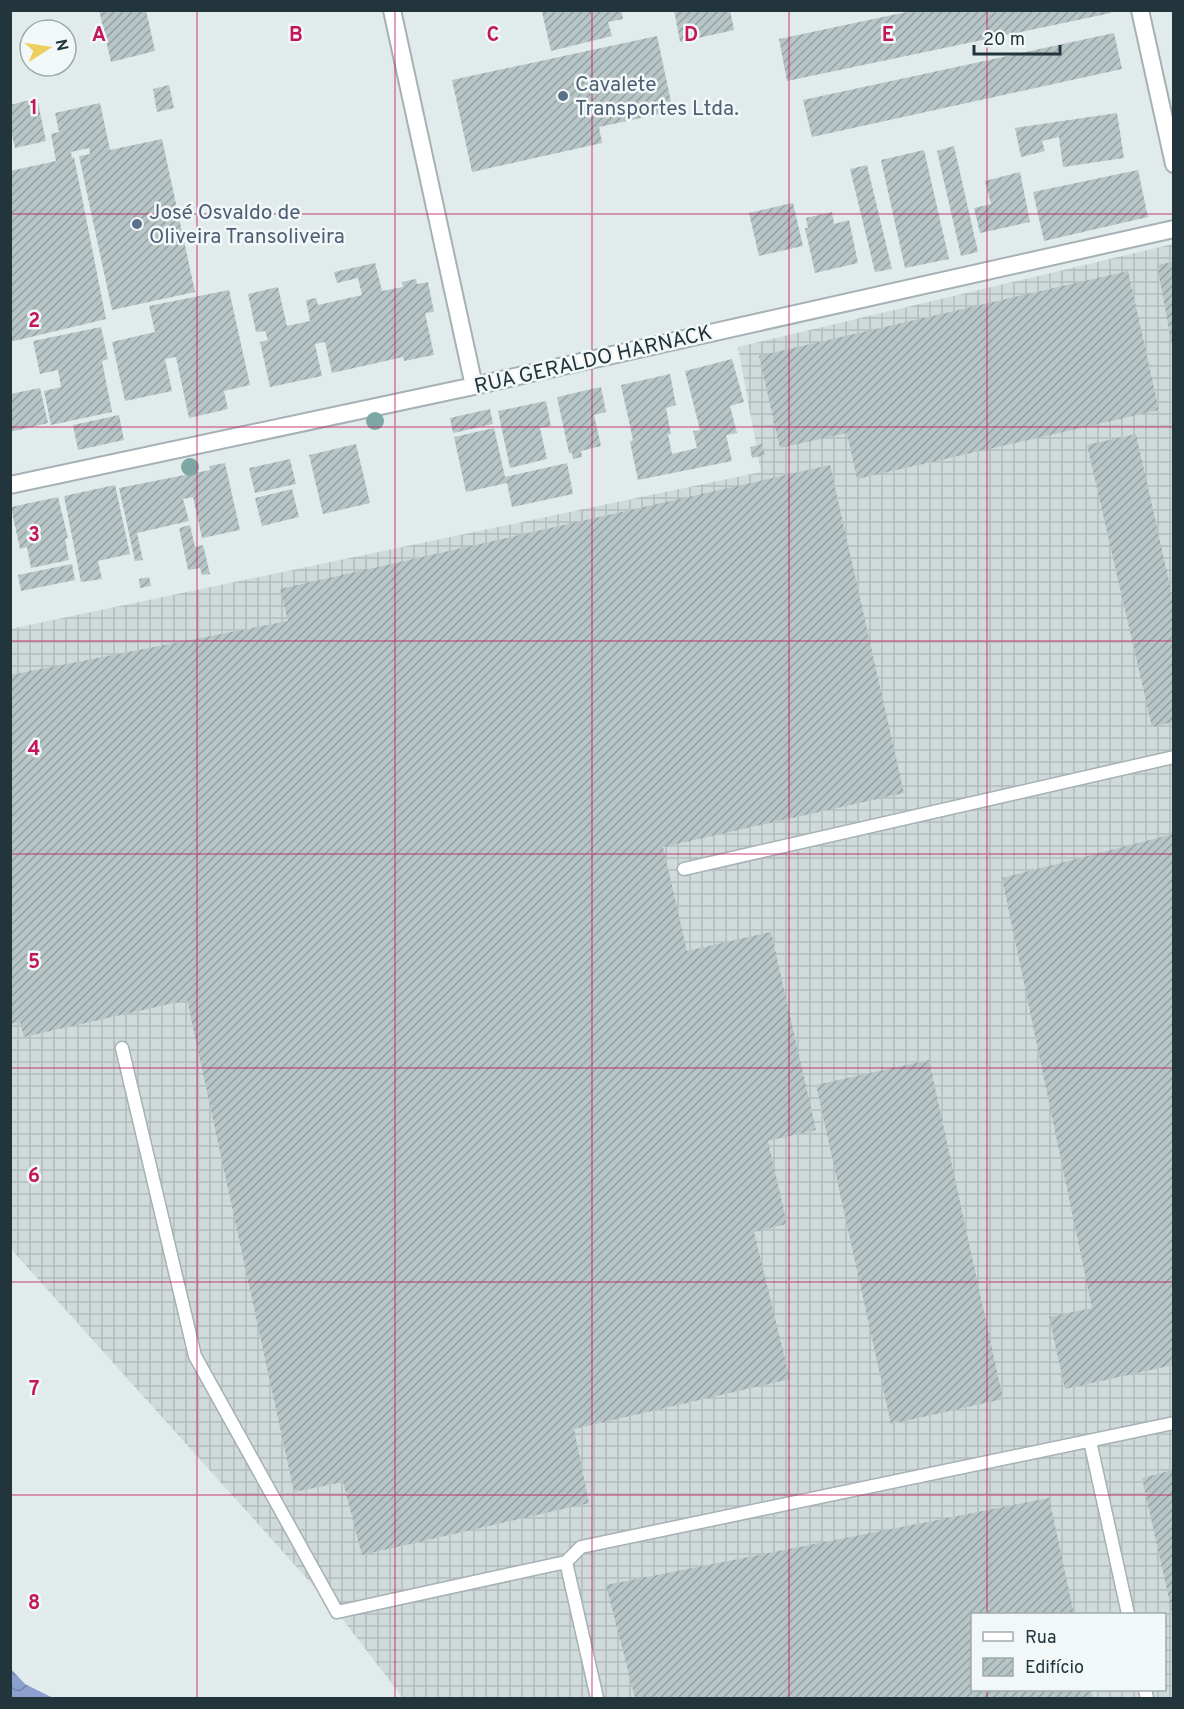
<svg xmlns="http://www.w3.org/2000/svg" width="1184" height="1709" font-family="Overpass,sans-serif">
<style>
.industrial{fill:url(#industrial-grid);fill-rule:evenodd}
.water{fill:url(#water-waves)}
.building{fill:url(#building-hatch)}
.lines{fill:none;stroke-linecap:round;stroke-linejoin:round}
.service-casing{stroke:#a5b1b4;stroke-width:15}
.minor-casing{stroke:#a5b1b4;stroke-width:20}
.service{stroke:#fff;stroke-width:12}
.minor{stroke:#fff;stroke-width:16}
.tree{fill:#7ea8a6}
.grid{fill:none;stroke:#c2185b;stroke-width:1.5;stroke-opacity:0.55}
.service-dot{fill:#5c6f8a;stroke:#f2f8f8;stroke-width:2}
.labels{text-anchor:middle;stroke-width:5;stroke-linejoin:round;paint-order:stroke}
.service-label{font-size:21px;fill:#4e5e75;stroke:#f2f8f8;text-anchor:start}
.street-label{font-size:21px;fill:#22353c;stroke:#f2f8f8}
.grid-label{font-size:20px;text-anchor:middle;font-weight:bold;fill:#c2185b;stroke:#f2f8f8;stroke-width:5;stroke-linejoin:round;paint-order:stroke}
</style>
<defs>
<pattern id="industrial-grid" width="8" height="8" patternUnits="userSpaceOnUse" patternTransform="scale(1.5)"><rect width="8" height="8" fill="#d0dadb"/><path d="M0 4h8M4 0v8" fill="none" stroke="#b2bcbd"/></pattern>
<pattern id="water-waves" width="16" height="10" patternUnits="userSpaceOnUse" patternTransform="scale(1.5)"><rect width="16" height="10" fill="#8ba0cf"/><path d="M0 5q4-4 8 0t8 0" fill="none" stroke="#7183a9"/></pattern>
<pattern id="building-hatch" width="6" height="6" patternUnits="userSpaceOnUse" patternTransform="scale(1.5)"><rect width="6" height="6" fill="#b7c5c6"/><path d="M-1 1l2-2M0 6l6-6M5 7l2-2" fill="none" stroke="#94a1a2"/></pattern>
</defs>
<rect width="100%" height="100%" fill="#e2ebec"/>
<path class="industrial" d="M1173 244V1698H403L337 1612 11 1249 10 629 761 472 738 347ZM972 1614H1164V1690H972Z"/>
<path class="water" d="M10 1668 25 1684 53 1698H11Z"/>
<path class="building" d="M99 10H146L155 51 111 62Z
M548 10H621L623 19 608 22 612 36 551 51 542 12Z
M674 10H730L734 30 680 42Z
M916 10H1110L1111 13 787 81 779 39Z
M1114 33 1122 69 812 137 803 100Z
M657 36 673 111 599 127 602 143 472 172 452 80Z
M169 85 174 108 157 112 153 89Z
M37 98 46 141 15 148 10 128V105Z
M100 103 110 150 162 139 195 292 112 310 79 156 90 154 89 148 71 152 72 158 74 157 106 319 10 342V171L56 161 51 134 59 132 55 113Z
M1117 113 1124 158 1063 167 1059 137 1042 141 1045 151 1021 157 1015 128Z
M954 146 978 252 961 256 937 151Z
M924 150 949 259 905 268 881 160Z
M867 165 892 269 875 272 850 169Z
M1138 170 1148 217 1044 241 1033 192Z
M1020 172 1030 222 980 233 974 208 991 204 985 181Z
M793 203 803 246 759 256 749 213Z
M832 212 834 224 849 220 858 263 815 273 805 228H808L806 218Z
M1173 262V345H1172L1157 265Z
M375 263 382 291 403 287 402 282 416 279 417 284 428 282 434 312 425 313 434 355 404 361 403 357 332 373 325 342 315 344 322 376 270 387 260 342 268 340 265 331 256 332 248 294 278 287 287 326 310 321 306 300 316 298 318 305 362 295 358 278 337 283 334 272Z
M1128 271 1159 410 857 479 847 433 780 448 759 356Z
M229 290 250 385 224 391 228 409 189 418 176 357 165 359 172 391 125 401 112 342 155 332 149 306Z
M101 327 108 359 102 361 112 412 51 425 44 391 61 387 58 370 40 374 33 341Z
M732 359 744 402 730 406 737 433 726 435 732 461 638 480 630 442 633 440 621 385 670 374 676 405 666 408 671 434H668L672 454 697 448 693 431 700 430 685 371Z
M601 387 606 412 594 415 601 446 581 451 582 457 573 459 572 453H569L557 397Z
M40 388 48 423 10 432V394Z
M546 401 551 426 540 428 547 459 510 468 498 411Z
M490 409 493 424 453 433 450 418Z
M119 415 124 440 78 450 73 425Z
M494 428 505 477 567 463 573 494 512 507 507 483 466 492 454 437Z
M1136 434 1173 599V722L1152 727 1087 445Z
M356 444 370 503 323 514 309 455Z
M762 444 765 455 752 458 750 447Z
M290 459 296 484 255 493 249 468Z
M225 463 240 530 202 538 193 497 183 499 189 521 137 533 143 560 135 561 119 488 210 470 209 466Z
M830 465 904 793 663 847 687 951 771 932 816 1130 768 1141 787 1224 754 1232 790 1379 574 1429 589 1503 362 1555 343 1482 294 1492 187 1000 24 1037 20 1022 10 1024V675L288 621 280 589Z
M115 485 130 554 98 561 102 579 81 582 64 496Z
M292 489 299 517 262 526 255 498Z
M58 497 68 538 65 539 69 560 31 568 27 547 20 549 11 507Z
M190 525 195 547 203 545 210 574 202 575 200 568 188 570 179 528Z
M72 564 75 580 21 591 18 575Z
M149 577 151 586 140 588 139 579Z
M1173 834V1365L1065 1389 1049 1317 1092 1308 1002 878Z
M929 1060 1003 1399 891 1424 816 1085Z
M1173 1470V1617L1142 1478Z
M1049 1498 1074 1614H972V1689L1091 1690 1093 1698H635L606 1585Z"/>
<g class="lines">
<g class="service-casing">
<path id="service" d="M684 869 1174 757
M122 1048 195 1356 337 1612 566 1562
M1090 1441 1128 1614
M1145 1690 1147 1698
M597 1698 566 1562 581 1547 1174 1423"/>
</g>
<g class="minor-casing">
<path id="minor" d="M392 10 474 386
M1140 10 1174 164
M10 485 474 386 1174 229"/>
</g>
<use href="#service" class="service"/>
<use href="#minor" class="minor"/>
</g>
<g class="tree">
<circle cx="375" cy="421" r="9"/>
<circle cx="190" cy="467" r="9"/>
</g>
<path class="grid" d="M197 10V1698M395 10V1698M592 10V1698M789 10V1698M987 10V1614M10 214H1174M10 427H1174M10 641H1174M10 854H1174M10 1068H1174M10 1282H1174M10 1495H1174M987 1690V1698"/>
<g class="service-dot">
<circle cx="563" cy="96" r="6"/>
<circle cx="137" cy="224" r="6"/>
</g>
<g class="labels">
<g class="service-label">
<text x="575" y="91">Cavalete<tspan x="575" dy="24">Transportes Ltda.</tspan></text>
<text x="149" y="219">José Osvaldo de<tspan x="149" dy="24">Oliveira Transoliveira</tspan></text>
</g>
<g class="street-label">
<text transform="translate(593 359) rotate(-13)" y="7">RUA GERALDO HARNACK</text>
</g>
</g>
<g class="grid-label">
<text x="99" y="41">A</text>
<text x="296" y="41">B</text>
<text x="493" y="41">C</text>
<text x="691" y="41">D</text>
<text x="888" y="41">E</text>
<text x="34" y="114">1</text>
<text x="34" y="327">2</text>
<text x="34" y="541">3</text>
<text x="34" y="755">4</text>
<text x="34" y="968">5</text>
<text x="34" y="1182">6</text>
<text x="34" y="1395">7</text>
<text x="34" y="1609">8</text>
</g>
<rect width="1184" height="1709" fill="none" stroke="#22353c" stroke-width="24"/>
<rect x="971" y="1613" width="195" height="78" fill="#f2f8f8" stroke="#9faaad" stroke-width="1.5"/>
<rect x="983" y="1632" width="30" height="9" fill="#ffffff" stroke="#9faaad" stroke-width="1.5"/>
<text x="1025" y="1643" font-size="18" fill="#22353c">Rua</text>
<rect x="983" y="1658" width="30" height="18" fill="url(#building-hatch)" stroke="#9faaad" stroke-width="1.5"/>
<text x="1025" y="1673" font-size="18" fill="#22353c">Edifício</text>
<g transform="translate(48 48) rotate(78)"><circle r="28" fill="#f2f8f8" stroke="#9faaad" stroke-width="1.5"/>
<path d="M0-4.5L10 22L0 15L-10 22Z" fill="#eecf5d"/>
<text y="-9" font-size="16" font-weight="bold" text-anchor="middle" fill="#22353c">N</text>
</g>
<path d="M974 45v9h86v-9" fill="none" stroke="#22353c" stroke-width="3"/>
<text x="983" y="45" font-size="18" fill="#22353c" stroke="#f2f8f8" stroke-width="4.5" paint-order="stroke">20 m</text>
</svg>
